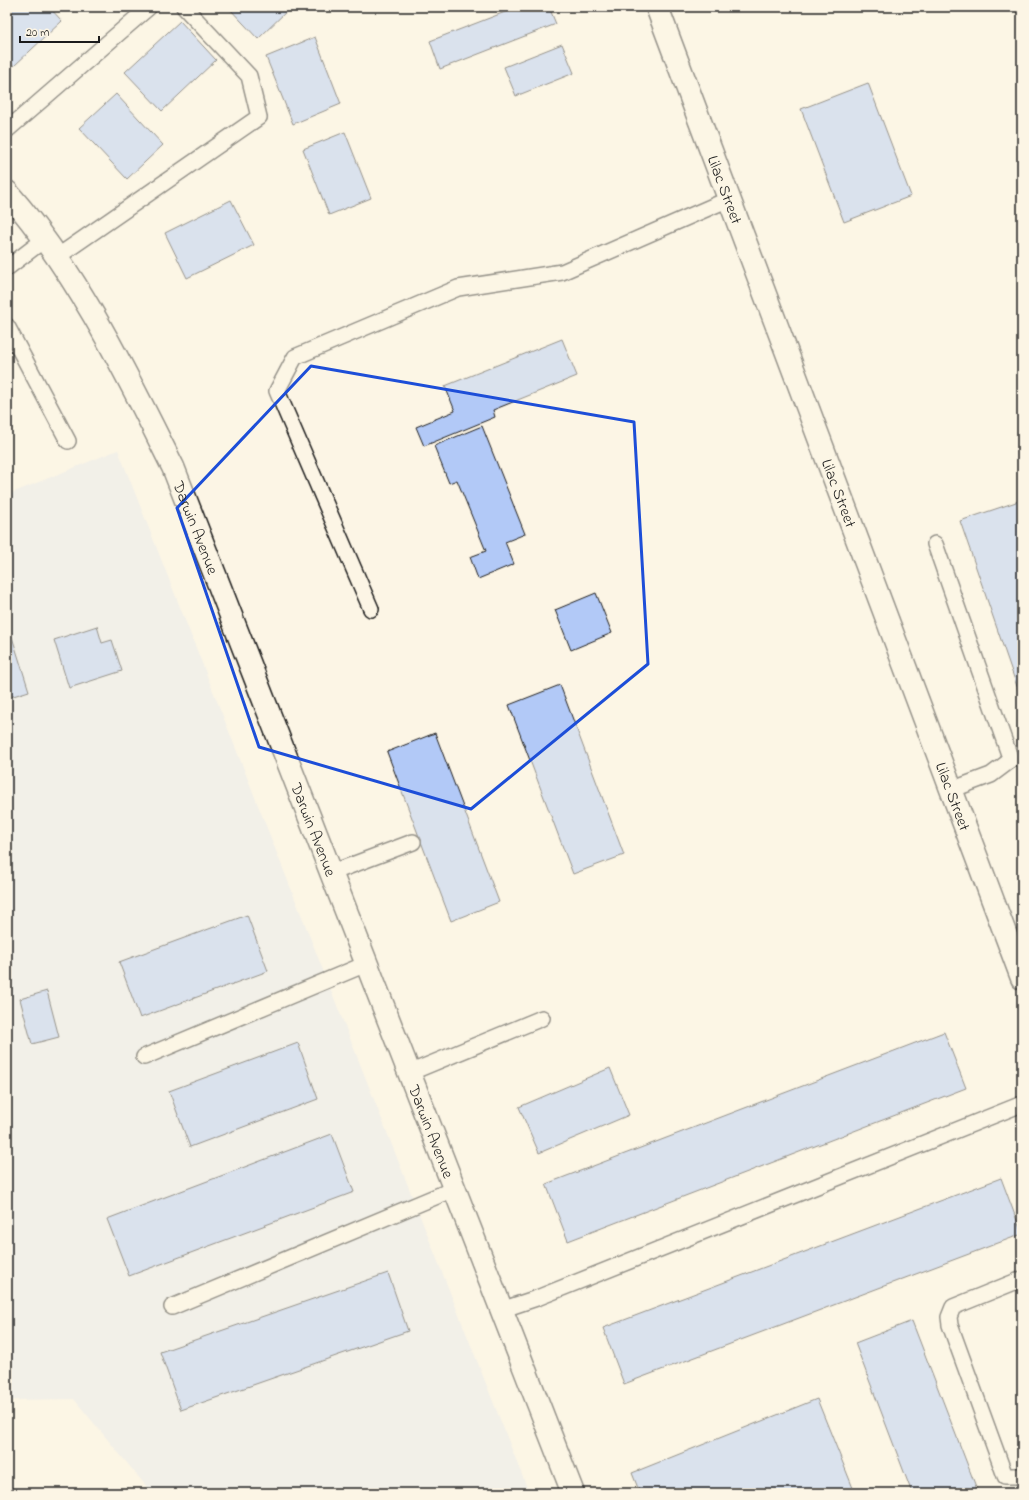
<svg xmlns="http://www.w3.org/2000/svg" width="1029" height="1500" font-family="'Indie Flower',sans-serif">
<style>
.built{fill:#e6e8ea}
.building{fill:#b2c9f7;stroke:#1c1c1c}
.lines{fill:none;stroke-linecap:round;stroke-linejoin:round}
.lane-casing{stroke:#1c1c1c;stroke-width:18}
.street-casing{stroke:#1c1c1c;stroke-width:25}
.lane{stroke:#fcf5e5;stroke-width:15}
.street{stroke:#fcf5e5;stroke-width:22}
.marked{fill:none;stroke:#1d4ed8;stroke-width:3;stroke-linejoin:round}
.labels{text-anchor:middle;stroke-width:3;stroke-linejoin:round;paint-order:stroke}
.street-label{font-size:16px;fill:#1c1c1c;stroke:#fcf5e5}
</style>
<rect width="100%" height="100%" fill="#fcf5e5"/>
<filter id="ink" filterUnits="userSpaceOnUse"><feTurbulence type="fractalNoise" baseFrequency=".025" numOctaves="2"/><feDisplacementMap in="SourceGraphic" scale="8" xChannelSelector="R" yChannelSelector="G"/><feConvolveMatrix kernelMatrix="1 2 1 2 8 2 1 2 1" color-interpolation-filters="sRGB"/></filter>
<g filter="url(#ink)">
<path class="built" d="M118 450 451 1295 529 1493H152L74 1399 7 1400V495Z"/>
<path class="building" d="M7 7H49L62 21 14 66 7 58Z
M228 7H291L258 39Z
M518 7H549L556 24 440 69 430 41Z
M180 21 216 60 162 111 125 72Z
M315 37 341 104 293 124 266 57Z
M562 44 574 73 516 96 504 67Z
M868 83 911 196 844 222 801 109Z
M116 94 163 145 127 179 79 128Z
M345 132 371 198 329 215 303 149Z
M231 200 254 245 187 278 165 233Z
M562 339 577 376 493 410 495 417 424 446 416 427 455 411 445 386Z
M482 426 525 534 505 542 514 564 478 579 470 557 486 551 457 480 449 483 434 446Z
M1022 500V701L960 521Z
M596 593 612 633 571 650 555 610Z
M7 621 29 691 7 698Z
M97 626 102 643 112 640 122 671 69 688 54 640Z
M560 685 624 855 573 874 509 705Z
M435 733 499 902 451 921 387 752Z
M247 915 268 971 140 1018 119 962Z
M47 991 59 1037 32 1044 20 999Z
M944 1032 966 1088 568 1241 546 1184Z
M298 1043 318 1099 190 1147 169 1091Z
M610 1068 629 1115 539 1153 519 1107Z
M332 1134 354 1192 129 1276 107 1219Z
M1001 1178 1022 1234 624 1384 603 1328Z
M388 1273 408 1331 181 1410 160 1352Z
M912 1321 978 1492 974 1493H912L855 1343Z
M817 1399 855 1493H640L632 1473Z"/>
<g class="lines">
<g class="lane-casing">
<path id="lane" d="M7 130 149 7
M57 257 259 117 249 76 184 7
M7 268 45 239
M7 326 68 441
M935 544 1011 760 991 775 951 790
M371 609 277 391 295 357 458 288 562 272 729 199
M331 873 413 842
M144 1057 366 964
M409 1073 542 1018
M1022 1279 953 1307 949 1317 950 1325 1005 1476H1022
M172 1307 454 1189
M501 1310 537 1298 1022 1104"/>
</g>
<g class="street-casing">
<g id="street">
<path id="s1" d="M657 7 1022 978"/>
<path id="s2" d="M7 192C78 273 125 371 173 467L573 1493"/>
</g>
</g>
<use href="#lane" class="lane"/>
<use href="#street" class="street"/>
</g>
</g>
<path d="M0 0H1029V1500H0ZM311 366 634 422 648 664 471 809 259 747 177 508Z" fill="#fcf5e5" fill-opacity=".55" fill-rule="evenodd"/>
<path class="marked" d="M311 366 634 422 648 664 471 809 259 747 177 508Z"/>
<g class="labels">
<g class="street-label">
<text dy="6" stroke="none"><textPath href="#s1" startOffset="195">Lilac Street</textPath></text>
<text dy="6" stroke="none"><textPath href="#s1" startOffset="519">Lilac Street</textPath></text>
<text dy="6" stroke="none"><textPath href="#s2" startOffset="387">Darwin Avenue</textPath></text>
<text dy="6" stroke="none"><textPath href="#s1" startOffset="843">Lilac Street</textPath></text>
<text dy="6" stroke="none"><textPath href="#s2" startOffset="711">Darwin Avenue</textPath></text>
<text dy="6" stroke="none"><textPath href="#s2" startOffset="1035">Darwin Avenue</textPath></text>
</g>
</g>
<rect width="1029" height="1500" fill="none" stroke="#fcf5e5" stroke-width="24"/>
<rect x="12" y="12" width="1005" height="1476" fill="none" stroke="#1c1c1c" stroke-width="1.5" filter="url(#ink)"/>
<path d="M20 36v6h79v-6" fill="none" stroke="#1c1c1c" stroke-width="2"/>
<text x="26" y="36" font-size="12" fill="#1c1c1c" stroke="#fcf5e5" stroke-width="3" paint-order="stroke">20 m</text>
</svg>
